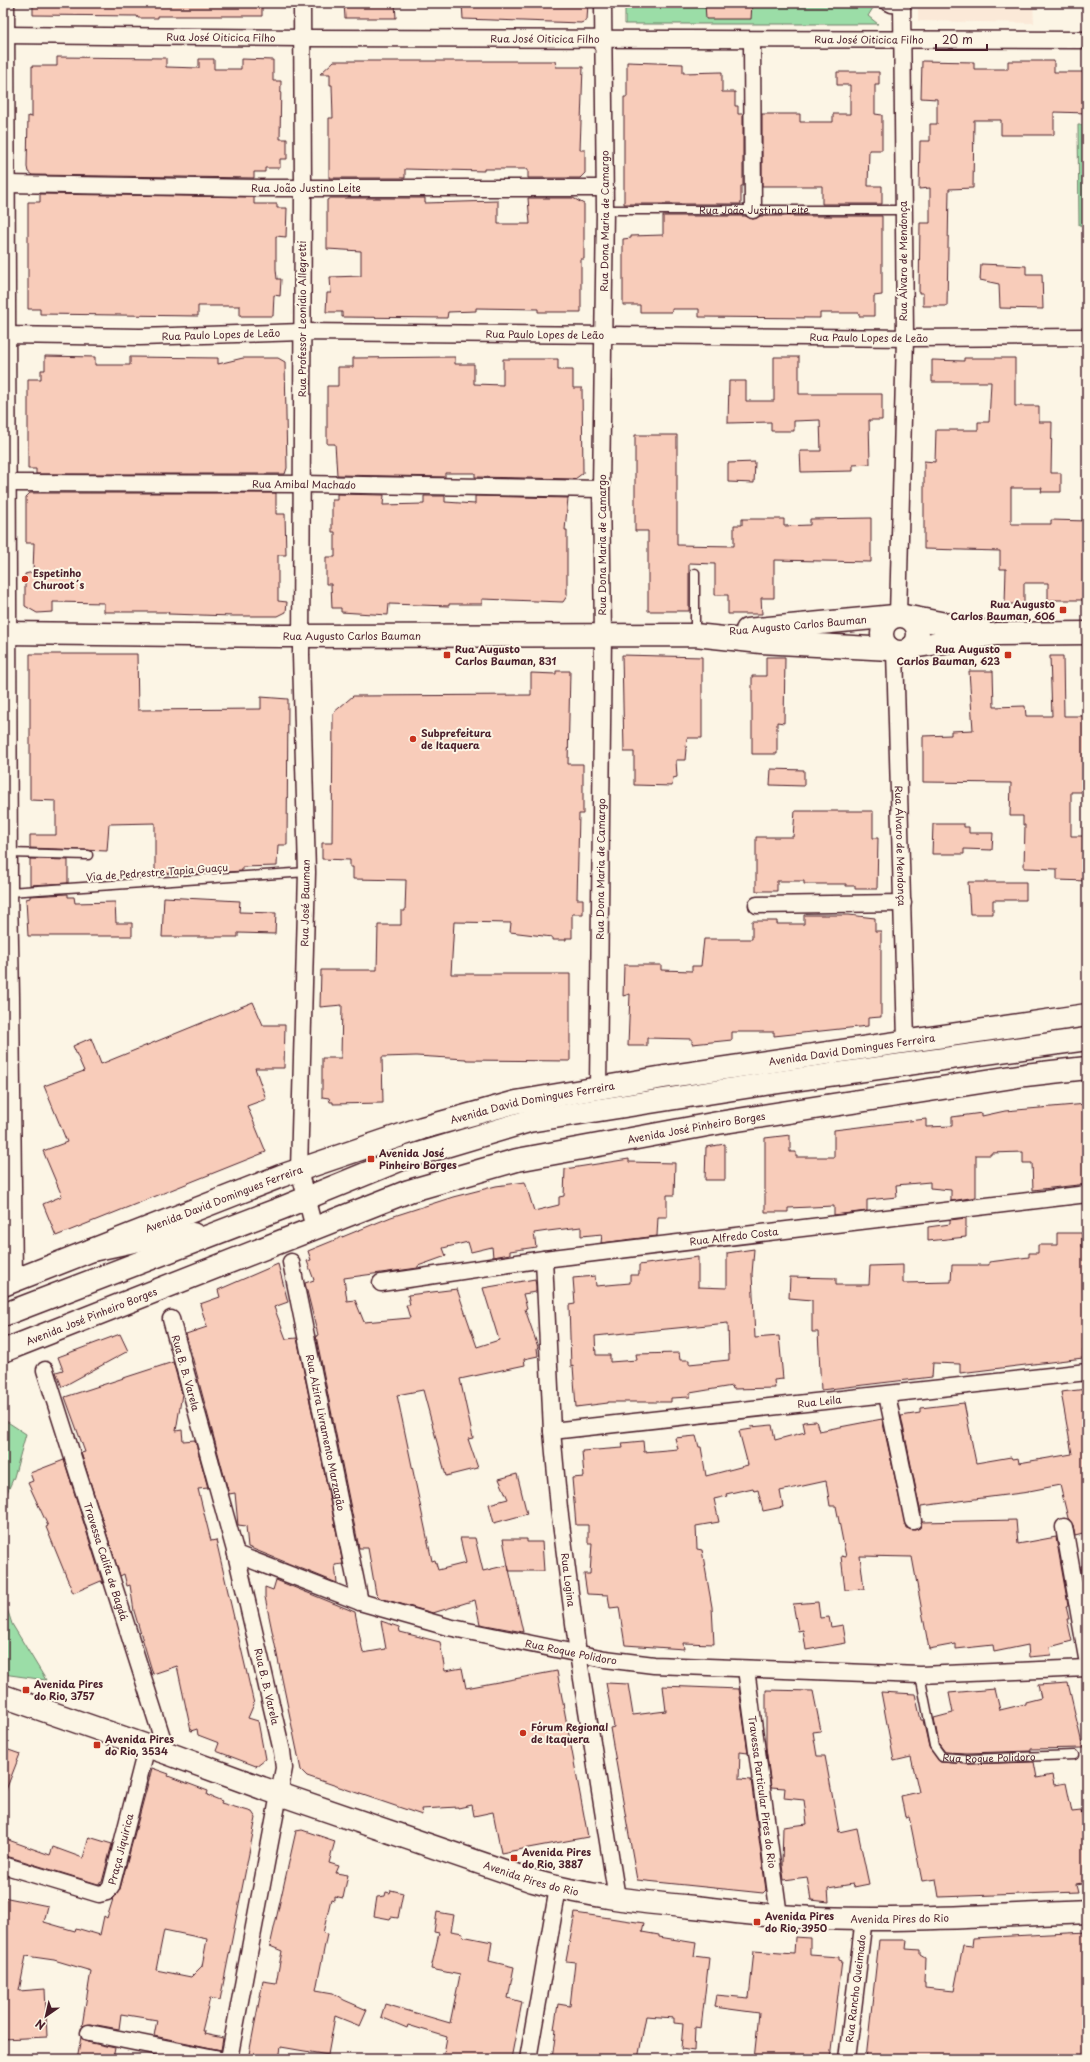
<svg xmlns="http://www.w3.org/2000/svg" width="1090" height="2062" font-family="'Playpen Sans',sans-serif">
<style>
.built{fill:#fbe9d8}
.green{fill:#9bdda7;stroke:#727e69}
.building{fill:#f8ccba;stroke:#4a1f2b;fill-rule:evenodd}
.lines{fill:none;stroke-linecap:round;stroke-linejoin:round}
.lane-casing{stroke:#4a1f2b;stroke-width:11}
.street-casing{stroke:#4a1f2b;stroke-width:19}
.secondary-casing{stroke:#4a1f2b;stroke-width:25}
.primary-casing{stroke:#4a1f2b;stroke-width:25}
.lane{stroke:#fcf5e5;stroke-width:8}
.street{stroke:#fcf5e5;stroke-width:16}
.secondary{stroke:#fcf5e5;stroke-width:22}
.primary{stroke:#fcf5e5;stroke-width:22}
.poi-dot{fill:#c8321e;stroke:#fcf5e5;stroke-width:1.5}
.labels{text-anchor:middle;stroke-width:4;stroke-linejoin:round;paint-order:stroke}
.street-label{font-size:10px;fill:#4a1f2b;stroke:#fcf5e5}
.poi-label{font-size:10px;font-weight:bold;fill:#4a1f2b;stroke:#fcf5e5;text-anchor:start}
</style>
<rect width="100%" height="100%" fill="#fcf5e5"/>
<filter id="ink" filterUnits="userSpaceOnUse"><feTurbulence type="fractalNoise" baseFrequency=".025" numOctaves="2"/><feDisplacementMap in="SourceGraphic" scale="8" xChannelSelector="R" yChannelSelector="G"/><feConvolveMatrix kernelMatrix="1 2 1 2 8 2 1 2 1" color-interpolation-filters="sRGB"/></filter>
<g filter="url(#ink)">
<path class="built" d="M918 3H1033L1034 23 918 21Z"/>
<path class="green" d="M625 3H876L868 16 878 24H625Z
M1078 125H1087V226L1079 225Z
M3 1419 26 1434 14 1477 3 1502Z
M3 1596 12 1624 46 1680 3 1674Z"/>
<path class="building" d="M33 3H262V16H158V18H138L137 16 33 15Z
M344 3H395L396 18H345Z
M462 3H588L587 20 581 23 463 19Z
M705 3H752L751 19H706Z
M57 57 166 58V67L199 68V59H214V69H241V59L273 60V81H281L280 139H287V159H280V168H265V172H254V178L32 175 28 172 27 167 28 116 32 117V66H57Z
M334 61H555L556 67H583L580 150H585V173L580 178H528V169H484V171L405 169V178H329V118H333L332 85H330V74H320Z
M922 61 974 62V69H1008V61H1054V72H1087V113L1054 112V135H1001V120H974L973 188 949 189 947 306H923V293H919L920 223H930V188L919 189 920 141H930V124H937V99L921 98Z
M627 62 683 64V73L722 72V92H735V106H738V114H743V186H741V204H624V97H627Z
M837 72H879V85H875V114L882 115V150H869L868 186H882V204H822V186H762V114H800V122H833V114H850V85H837Z
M40 194 254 197V204H277V208H287L286 237 276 236V269L277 279H281L280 296 274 295 273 316H240V306H198V316L40 314V309H28V202H40Z
M330 198H425V203L498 201V224H530L528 198H573L584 204V259H581V312H538V309L476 308V311L448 312 447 318 342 317V312H326L327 293H331L330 277 361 276V251L327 249V200Z
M663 216H745L753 219 760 216H882V295L874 296V316H859V313H820V318L699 317V309H672V312H640V305H623V239L631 238V236L663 235Z
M981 264 1026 266V274H1042L1043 309 1000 308 999 284 980 280Z
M45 356 95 357V365H130V357L218 358V364L243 358H278L285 362 287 468 285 474H36V469H28V379H41V370H45Z
M455 357V364H474V384L503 385V359H558V370H573V388H582L583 473 575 479 475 477V473H445V477L337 475 335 444H327V386H338V367H353V358Z
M774 357H799V394H882V420H869L870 464 853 465V471L801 472 800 451H821L820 420 794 421V431H771V422L728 423 729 381H746V401H774Z
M964 358H1015V406H1039V422H1052L1051 473H1061V492H1041L1042 488H1011V524H1051V520L1087 521V600H1048V583H1024V604H1005L1006 569H1000V551L924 549V461L935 462 936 430H978V422H989L991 382H932V360L964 361Z
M635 435H677V545L734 546V525H742V519H784V526L810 525V519L871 518V562L774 560V598H761L762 614H728V595H715V564L689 563V611H648V531H635Z
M755 462 754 483 728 482V463Z
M30 493H276V514H285L286 555H278V601L287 602 286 612 278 616H233L168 614 169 612H104V603L53 602V612L37 613 25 606V574L33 572 34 543H26V497Z
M337 494 384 495 383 505 424 504V496H445V502L475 504V496L568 498 565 530H567V596L563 602 482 599V604H449V606L389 604 388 615 341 612V608H332L331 584H326V557H335V532H332V500H337Z
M30 654H137L138 710 261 709V697L288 699 287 845H278L277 866 242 867V871L196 874 155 873V823L109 824 107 851 30 848V835H56V801L30 800Z
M622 655 702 657V738H687L685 760H676L677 777 673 778 672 786 634 785V752H624Z
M1050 656H1063L1064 716H1087V792H1071V836H1087V881L1057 880V869L1024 868 1025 825H1023V816H1010L1011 783 923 782V736L951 735V731L973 730 969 671H993L994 707 1025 706 1026 716H1052Z
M766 657H785L784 723 777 722V754H752V676H766Z
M556 671H570L568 764H583V814H579L577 899H583V914H572V938H566V940H552V937L510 932 511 923 454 922 451 974H570V1061L466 1060V1059L416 1056 382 1057 383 1103 333 1104V1102H330L329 1098 322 1097V1058H341L342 1005 320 1007 321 970H377L378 925H401V911H405L406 880 353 879V867H350V860L322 859V843H332L333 713 353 696 531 695V673L556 674Z
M771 769 804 770V786L770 785Z
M795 811H873V838H878L877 889H855V886H846V884H804V881H777V891H756V837H793Z
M933 824H964V827H969V833H993L992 850 964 849V854H932Z
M30 859 68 860V883L30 885Z
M968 882H1026V900H993V914H970Z
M68 894V897H74L75 903 115 902 116 923H132V936H28L26 899 30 898V896Z
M164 897 240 901 239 912 276 913 275 934 238 933V937H162Z
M804 915H849L875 918V931H881V1017L868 1018V1026L774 1036V1032H732V1040L692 1044V1039L647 1038V1046H628L630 994 623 996 624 965H661V970L692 971V966H701L704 939H752V921H777V924H804Z
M253 1002 263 1025H285L284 1068H255L266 1099 247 1106 266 1152 56 1236 43 1204 62 1196 43 1151 67 1142 44 1086 84 1071 73 1046 91 1038 101 1064Z
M1087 1104V1184L1033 1190 1032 1163H1023V1152L991 1153V1155H976V1197L951 1201V1190L930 1188V1182L896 1185 897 1197 867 1200V1211L834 1215V1206L788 1208V1212H765V1138L790 1135V1152H796V1157H834V1130L926 1119V1127L952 1126V1117L982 1113V1116L1005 1111Z
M725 1144V1180H705L706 1147Z
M629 1159V1162L675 1163 674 1195H667V1217H658L657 1236 601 1243 602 1234 581 1236V1227L548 1231 534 1233 536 1247 510 1251V1254L493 1257 492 1247 471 1252 468 1242 443 1248 446 1256 418 1266V1268L344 1278 347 1301 355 1300 364 1322 410 1318 406 1305H410L408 1295 457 1289 477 1347 499 1340 483 1288 535 1279 536 1286V1292L523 1294 527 1308 525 1309 538 1347 537 1348 538 1356 524 1359 525 1365 460 1379 473 1438 468 1439 478 1468 446 1476 423 1390 397 1395 432 1561 435 1560 438 1570 466 1563 460 1538H475L483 1571 508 1565 523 1632 480 1624 475 1600 433 1613 380 1598 376 1594 368 1548H359L316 1336 318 1335 305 1283 314 1280 307 1261 311 1260 308 1251 391 1217 453 1197 496 1186 525 1182 534 1211 559 1205V1197L564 1196 565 1169Z
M966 1218V1237L928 1241V1227L950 1224V1220Z
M1057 1233H1082V1247H1085V1300H1087V1350H1083V1358L960 1373V1364L933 1363 932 1377 821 1390 818 1332H812V1300L789 1298 790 1277 836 1278V1285H869L870 1266 903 1265V1283L951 1282 952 1265H989V1262L1029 1257V1253H1038V1245H1057Z
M754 1249 752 1274 755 1338 779 1336 783 1379 774 1380 775 1388 733 1389 732 1386 690 1393V1397L671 1398V1402H608V1403L576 1407 573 1366 571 1367 569 1305 575 1304 573 1278 595 1276 596 1286 630 1283V1275H639V1265L698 1257V1287L727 1288V1253ZM728 1323 729 1360 689 1364V1360H680L679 1353 636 1354 637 1360 610 1362V1355H596L595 1336Z
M278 1264 288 1302 274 1307 286 1339 297 1338 343 1564 335 1565 337 1583 248 1547 246 1526 238 1525 235 1493 229 1494 186 1334 207 1327 200 1304 220 1297 218 1290Z
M120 1334 128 1351 62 1387 56 1372 63 1370 58 1357Z
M173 1362 182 1394 176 1431 182 1430 183 1441 195 1440 208 1488 198 1489 211 1541 216 1540 254 1704 248 1718 258 1721 265 1759 256 1766 216 1751 219 1743 198 1735 197 1729 191 1731 177 1666 153 1674 134 1611 130 1585 127 1586 124 1574 120 1576 81 1453 85 1452 65 1397Z
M1087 1389V1533L1075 1536 1073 1525 1068 1518 1060 1485 1029 1491V1492L921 1506V1514L901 1416 920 1413V1408L964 1403 976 1463 1011 1457 1012 1459 1018 1458 1019 1463 1072 1454 1061 1392Z
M882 1419 906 1528 915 1530 920 1528 922 1522 1016 1520 1018 1544 1056 1537 1068 1605 1066 1606 1069 1619H1067L1072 1641 1050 1647 1051 1655 1029 1657 1028 1645 994 1652 993 1645 956 1649V1644L929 1649 912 1557 860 1556 864 1589 845 1590 841 1556 846 1557 836 1506H830L826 1481 780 1491 783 1507 763 1511 758 1490 754 1491 753 1488 726 1494 727 1496 714 1499 719 1522 696 1526 697 1549 702 1550 712 1607 714 1644 683 1643 684 1649 625 1645 619 1607 610 1608 608 1595 587 1594 584 1574H590L592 1543H588V1525H576L572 1478 584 1477 582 1451 623 1448 622 1443 643 1441 644 1452 678 1449 675 1438 696 1436 699 1447H701L706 1476 748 1465 739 1431 752 1429 751 1427 772 1425 775 1440 805 1432 803 1422 816 1421 819 1431Z
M64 1460 103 1584 101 1581 73 1593 46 1527 48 1526 28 1483 33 1481 30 1473Z
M517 1474 527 1514 494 1523 489 1504 508 1499 499 1479Z
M503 1539H527V1542H542L544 1571H509Z
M1087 1565V1601L1081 1566Z
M276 1580 355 1612 363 1653 386 1649 381 1621 399 1627 400 1632 440 1642 445 1671 462 1668 466 1688 557 1671 588 1837 501 1853 493 1812 474 1816 472 1805 458 1808V1807L421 1809 422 1815 307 1776 301 1770 265 1597V1587L273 1590Z
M818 1602 820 1618 829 1617 831 1627 843 1625 846 1643 806 1650 803 1630 798 1631 793 1604Z
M606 1683 628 1684 633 1715 666 1711 663 1686 739 1689 748 1753 740 1752 739 1779 751 1780 766 1890 763 1893 637 1880 610 1728 614 1727Z
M1068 1683 1083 1748 1031 1749V1751L967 1753 945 1752 939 1744 934 1718 953 1713 949 1693 995 1689 1000 1710 1025 1704V1702L1041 1698 1038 1685Z
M766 1690 813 1691 821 1731 813 1732 817 1756H825L839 1832 857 1828 869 1884 854 1887 853 1884 828 1888 829 1902 811 1900 807 1877 784 1880 782 1864 783 1827 807 1824 804 1800 784 1798 785 1788 771 1787 766 1747Z
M881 1692 915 1694 921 1720H923L929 1747 940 1762 967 1764 1034 1762 1037 1778 1052 1775 1054 1785 1066 1783 1072 1812 1081 1811 1087 1844V1882L1076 1884 1078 1892 939 1897 936 1879 922 1881 909 1816 905 1817 901 1796 919 1792 911 1757 894 1761Z
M3 1748 20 1754 4 1795H3Z
M152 1768 169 1774 168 1776 208 1791 207 1795 222 1801 221 1803 252 1812 256 1818 220 2000 210 1998 202 2031H205L204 2034 223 2038 221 2050 154 2036 157 2020 121 2014 119 2029 91 2024 82 2026 91 1971 54 1960 26 1956 19 1991 45 1989 47 2037 3 2039V1897L48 1906 44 1922 75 1931 76 1928 100 1935 104 1916 107 1918 113 1899 120 1889ZM164 1930 207 1939 202 1966 191 1977 156 1970Z
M302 1830 335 1841 329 1863 339 1866 336 1873 348 1875 343 1898 334 1896V1900L331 1899 323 1933 327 1934 316 1990 333 1993 344 2000 367 2010 360 2026 335 2016 328 2055 281 2047 279 2059H248L263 1981 276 1983 282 1951 270 1946 296 1831Z
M89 1837 112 1844 102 1882 98 1884 3 1855V1838L50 1855 53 1847 83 1858Z
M391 1890 403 1893 398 1918 391 1917 390 1919 374 1916 377 1897 385 1896 386 1892 390 1893Z
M437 1912 454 1915 451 1931 463 1933 462 1936 492 1942 489 1961 514 1967 508 1998 522 2002 511 2059H443L447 2037 408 2025 407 2028 381 2017 385 2004 450 2023 460 1975 431 1969 439 1933 434 1932Z
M575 1913 644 1923 642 1932 659 1935V1937L696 1943 694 1956 709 1958 701 2028 695 2027 694 2051 681 2049 683 2024 674 2023V2018L646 2016 638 2059H552L556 2030 554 2029 558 2004 570 2006 575 1962 566 1961Z
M1087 1932V1980L1084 1995 1087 1996V2041L1084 2059H866L879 1940H907L906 1949 920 1950V1955L925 1958 924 1982H925V1988L954 1991 963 1945 972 1946 973 1938Z
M795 1937 810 1938V1955L839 1957V1960L842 1961 830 2059H754L759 2013 714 2007 716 1995 749 1998 754 1951 794 1954Z
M81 2037 87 2042 115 2048 113 2059H77Z"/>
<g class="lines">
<g class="lane-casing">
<g id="lane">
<path d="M881 3 891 8 902 9"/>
<path id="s1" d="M605 210H903"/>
<path d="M695 634V573"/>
<path d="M8 853 88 855"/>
<path d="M9 892 307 872"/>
<path id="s2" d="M920 1675 934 1746 942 1757 967 1759 1074 1755"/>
</g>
</g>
<g class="street-casing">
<g id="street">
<path d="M6 3 9 892 11 997 14 1281"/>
<path d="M302 3 303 187 301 655 307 872 299 1170 314 1228"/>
<path id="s3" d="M3 35 301 38 1087 40"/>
<path d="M752 40 753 210"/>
<path id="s4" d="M6 184 259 188H605"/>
<path id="s5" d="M3 335 140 337 302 332 913 338 1087 337"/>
<path id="s6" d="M8 483 302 484 601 489"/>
<path d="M898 616 905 337 902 3"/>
<path id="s7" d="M895 651 906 1040"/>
<path d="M757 905 903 903"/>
<path id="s8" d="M598 1088 603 635 601 489 605 210 603 3"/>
<path id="s9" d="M544 1259 552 1431 559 1508 578 1654 617 1898"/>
<path id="s10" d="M291 1262 360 1602"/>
<path id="s11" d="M381 1283 544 1259 1087 1194"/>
<path id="s12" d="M171 1319 236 1554 282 1751 284 1768 229 2059"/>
<path id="s13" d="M45 1370 167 1753"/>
<path d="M887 1395 913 1521"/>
<path id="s14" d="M552 1431 1087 1372"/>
<path d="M1064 1527 1087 1658"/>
<path id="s15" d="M236 1554 360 1602 448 1627 605 1659 654 1665 920 1675 1087 1668"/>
<path id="s16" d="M746 1669 779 1916"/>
<path id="s17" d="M3 1865 99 1894 107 1892 111 1887 147 1746"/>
<path d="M89 2033 220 2059"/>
<path d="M528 2059 558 1888"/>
<path id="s18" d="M847 2059 864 1918"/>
</g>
</g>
<g class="secondary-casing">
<g id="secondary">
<path d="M904 616 982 631"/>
<circle cx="900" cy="634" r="18"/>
<path d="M747 630 895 616"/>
<path id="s19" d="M3 633 283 636 695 635 761 642 890 649"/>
<path d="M912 647 997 634 1087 633"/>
<path id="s20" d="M3 1285 281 1176 422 1128 516 1102 664 1077 1087 1015"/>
<path id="s21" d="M3 1696 167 1753 262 1788 533 1881C586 1896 640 1902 694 1907 722 1910 750 1914 778 1916 881 1923 985 1916 1087 1912"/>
</g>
</g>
<g class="primary-casing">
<g id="primary">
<path d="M92 1250 148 1238 193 1234"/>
<path d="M3 1315 282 1208 402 1159 529 1121 765 1084 1087 1039"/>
<path id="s22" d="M3 1351 409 1191 517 1160 718 1123 1025 1075 1087 1068"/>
</g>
</g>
<use href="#lane" class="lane"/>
<use href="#street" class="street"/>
<use href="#secondary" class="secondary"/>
<use href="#primary" class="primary"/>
</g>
</g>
<g class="poi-dot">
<circle cx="25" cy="579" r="4"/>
<rect x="1059" y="606" width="8" height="8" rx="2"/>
<rect x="443" y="651" width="8" height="8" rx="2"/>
<rect x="1004" y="651" width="8" height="8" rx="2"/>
<circle cx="413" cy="739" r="4"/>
<rect x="367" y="1155" width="8" height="8" rx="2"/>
<rect x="22" y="1686" width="8" height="8" rx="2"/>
<circle cx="523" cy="1733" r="4"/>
<rect x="93" y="1741" width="8" height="8" rx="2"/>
<rect x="510" y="1854" width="8" height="8" rx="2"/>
<rect x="753" y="1918" width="8" height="8" rx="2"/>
</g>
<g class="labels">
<g class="street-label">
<text dy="4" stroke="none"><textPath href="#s3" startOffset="218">Rua José Oiticica Filho</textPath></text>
<text dy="4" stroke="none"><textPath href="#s3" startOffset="542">Rua José Oiticica Filho</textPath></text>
<text dy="4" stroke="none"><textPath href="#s3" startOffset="866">Rua José Oiticica Filho</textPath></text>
<text dy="4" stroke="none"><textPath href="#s4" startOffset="300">Rua João Justino Leite</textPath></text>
<text dy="4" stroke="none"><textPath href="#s1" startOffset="149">Rua João Justino Leite</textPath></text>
<text dy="4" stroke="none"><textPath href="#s8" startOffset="867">Rua Dona Maria de Camargo</textPath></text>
<text transform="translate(903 261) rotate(-90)" y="4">Rua Álvaro de Mendonça</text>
<text transform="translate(302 319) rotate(-90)" y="4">Rua Professor Leonídio Allegretti</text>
<text dy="4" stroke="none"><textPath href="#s5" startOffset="218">Rua Paulo Lopes de Leão</textPath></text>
<text dy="4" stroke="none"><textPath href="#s5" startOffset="542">Rua Paulo Lopes de Leão</textPath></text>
<text dy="4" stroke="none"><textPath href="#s5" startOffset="866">Rua Paulo Lopes de Leão</textPath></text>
<text dy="4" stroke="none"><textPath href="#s6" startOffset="296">Rua Amibal Machado</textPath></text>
<text transform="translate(602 545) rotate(-90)" y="4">Rua Dona Maria de Camargo</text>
<text transform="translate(798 625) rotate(-5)" y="4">Rua Augusto Carlos Bauman</text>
<text dy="4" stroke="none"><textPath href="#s19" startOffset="349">Rua Augusto Carlos Bauman</textPath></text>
<text dy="4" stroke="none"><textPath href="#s7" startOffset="195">Rua Álvaro de Mendonça</textPath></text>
<text dy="4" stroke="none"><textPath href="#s8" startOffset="219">Rua Dona Maria de Camargo</textPath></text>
<text transform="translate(157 872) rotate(-4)" y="4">Via de Pedrestre Tapia Guaçu</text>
<text transform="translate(305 903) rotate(-89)" y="4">Rua José Bauman</text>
<text dy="4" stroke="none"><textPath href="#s20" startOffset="885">Avenida David Domingues Ferreira</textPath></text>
<text dy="4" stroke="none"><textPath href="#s20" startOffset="561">Avenida David Domingues Ferreira</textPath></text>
<text dy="4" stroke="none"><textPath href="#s22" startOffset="731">Avenida José Pinheiro Borges</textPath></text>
<text dy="4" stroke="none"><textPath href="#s20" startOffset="237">Avenida David Domingues Ferreira</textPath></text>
<text dy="4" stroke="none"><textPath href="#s11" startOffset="356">Rua Alfredo Costa</textPath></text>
<text dy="4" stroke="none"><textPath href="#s22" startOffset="95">Avenida José Pinheiro Borges</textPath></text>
<text dy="4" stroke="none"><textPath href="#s12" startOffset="56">Rua B. B. Varela</textPath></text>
<text dy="4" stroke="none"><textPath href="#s14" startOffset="269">Rua Leila</textPath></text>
<text dy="4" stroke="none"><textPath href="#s10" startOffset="174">Rua Alzira Livramento Marzagão</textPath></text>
<text dy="4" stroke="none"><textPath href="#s13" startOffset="201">Travessa Califa de Bagdá</textPath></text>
<text dy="4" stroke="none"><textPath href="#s9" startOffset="322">Rua Logina</textPath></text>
<text dy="4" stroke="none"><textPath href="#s15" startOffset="350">Rua Roque Polidoro</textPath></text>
<text dy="4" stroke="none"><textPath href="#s12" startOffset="380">Rua B. B. Varela</textPath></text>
<text dy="4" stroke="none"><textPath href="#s2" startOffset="133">Rua Roque Polidoro</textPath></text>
<text dy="4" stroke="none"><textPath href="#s16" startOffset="124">Travessa Particular Pires do Rio</textPath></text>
<text dy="4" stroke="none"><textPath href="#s17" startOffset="154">Praça Jiquirica</textPath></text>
<text dy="4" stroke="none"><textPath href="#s21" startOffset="559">Avenida Pires do Rio</textPath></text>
<text dy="4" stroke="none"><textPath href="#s21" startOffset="931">Avenida Pires do Rio</textPath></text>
<text dy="4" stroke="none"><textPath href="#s18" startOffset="71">Rua Rancho Queimado</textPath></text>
</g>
<g class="poi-label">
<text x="33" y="577">Espetinho<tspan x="33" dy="12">Churoot´s</tspan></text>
<text x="1055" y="608" text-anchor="end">Rua Augusto<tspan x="1055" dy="12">Carlos Bauman, 606</tspan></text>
<text x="455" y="653">Rua Augusto<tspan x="455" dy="12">Carlos Bauman, 831</tspan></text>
<text x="1000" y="653" text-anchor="end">Rua Augusto<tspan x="1000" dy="12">Carlos Bauman, 623</tspan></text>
<text x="421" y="737">Subprefeitura<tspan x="421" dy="12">de Itaquera</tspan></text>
<text x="379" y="1157">Avenida José<tspan x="379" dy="12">Pinheiro Borges</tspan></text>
<text x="34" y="1688">Avenida Pires<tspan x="34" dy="12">do Rio, 3757</tspan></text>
<text x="531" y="1731">Fórum Regional<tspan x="531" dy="12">de Itaquera</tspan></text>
<text x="105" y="1743">Avenida Pires<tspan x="105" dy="12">do Rio, 3534</tspan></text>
<text x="522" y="1856">Avenida Pires<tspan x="522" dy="12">do Rio, 3887</tspan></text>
<text x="765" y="1920">Avenida Pires<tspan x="765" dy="12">do Rio, 3950</tspan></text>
</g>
</g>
<rect width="1090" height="2062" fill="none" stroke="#fcf5e5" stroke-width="16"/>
<rect x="8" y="8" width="1074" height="2046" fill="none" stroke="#4a1f2b" stroke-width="1.5" filter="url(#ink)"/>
<g transform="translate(46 2016) rotate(214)" stroke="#fcf5e5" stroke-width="3" paint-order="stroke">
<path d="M0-3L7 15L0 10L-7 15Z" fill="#4a1f2b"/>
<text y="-6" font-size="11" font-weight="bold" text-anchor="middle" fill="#4a1f2b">N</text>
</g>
<path d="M936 44v6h51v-6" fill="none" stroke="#4a1f2b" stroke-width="2"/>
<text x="942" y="44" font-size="12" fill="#4a1f2b" stroke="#fcf5e5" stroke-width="3" paint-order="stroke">20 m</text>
</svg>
